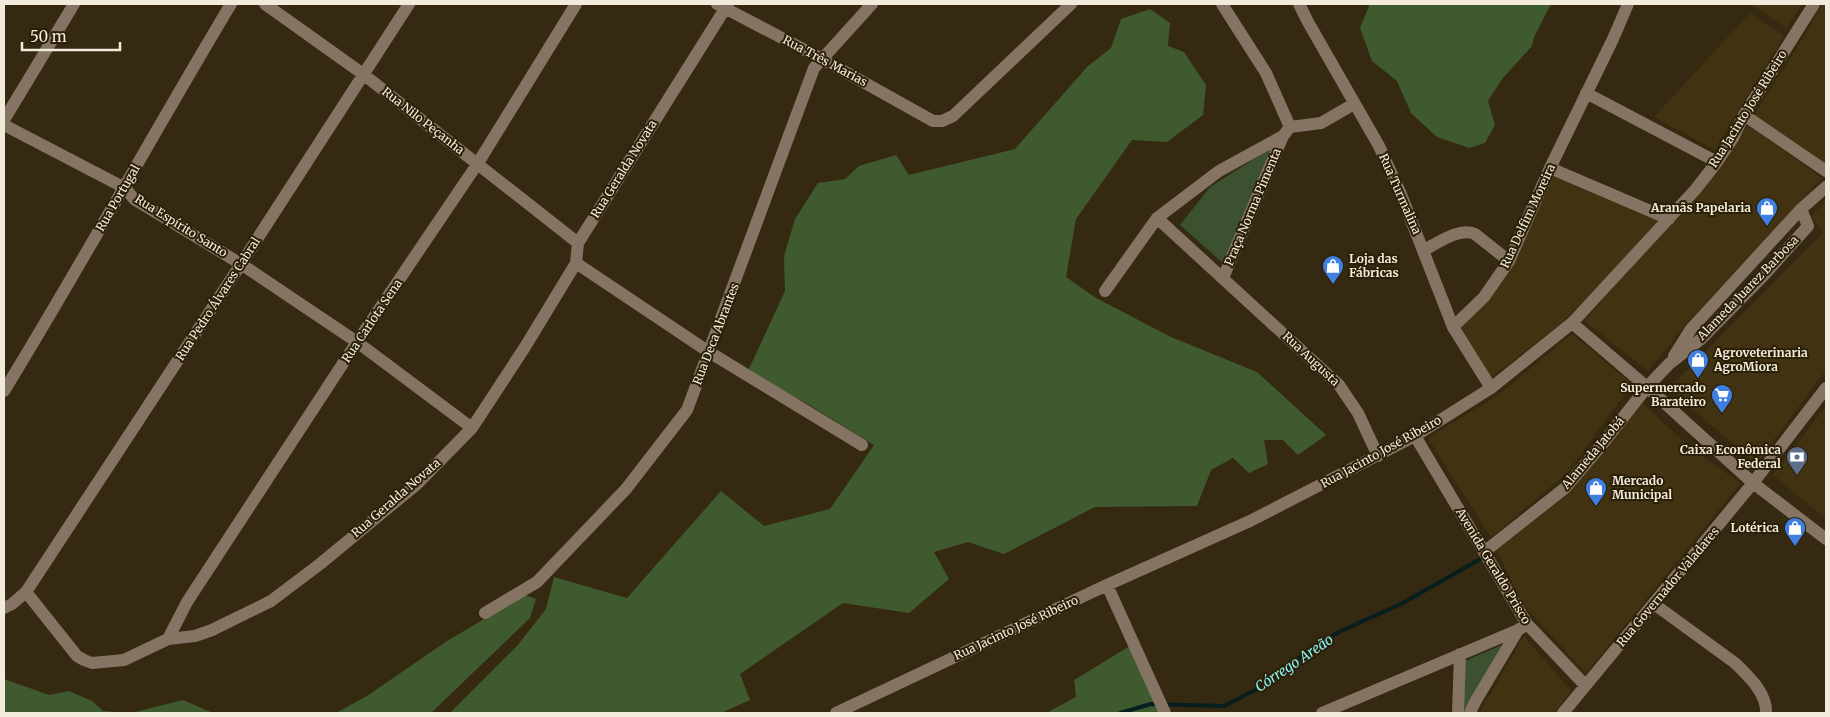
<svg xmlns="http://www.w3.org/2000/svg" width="1830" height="717" font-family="Merriweather,serif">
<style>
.built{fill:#413212}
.green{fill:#3c512f}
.forest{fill:#405a2f}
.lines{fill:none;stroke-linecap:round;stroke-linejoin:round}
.stream{stroke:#071e1f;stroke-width:4}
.minor{stroke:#857463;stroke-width:12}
.labels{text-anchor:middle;stroke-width:4;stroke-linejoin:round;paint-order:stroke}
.street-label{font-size:12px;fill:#f2ebdc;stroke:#2b1f07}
.poi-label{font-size:12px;font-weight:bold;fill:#f2ebdc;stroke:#2b1f07;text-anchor:end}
.water-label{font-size:14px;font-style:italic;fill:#86f6f9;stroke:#2b1f07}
</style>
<rect width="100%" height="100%" fill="#352911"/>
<path class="built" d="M1750 4H1802L1787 28Z
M1822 4H1826V164L1754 115 1810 27Z
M1750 13 1784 36 1715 150 1654 117Z
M1748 125 1822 178 1687 323 1648 371 1584 321 1724 163Z
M1553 174 1661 221 1563 322 1490 378 1460 327 1500 283Z
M1826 199V370L1756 464 1669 388 1823 233 1811 217Z
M1572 334 1632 384 1567 473 1491 537 1428 438 1497 396Z
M1642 403 1694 451 1741 483 1586 673 1524 606 1496 549Z
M1826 406V519L1773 475Z
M1524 636 1571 691 1555 713H1479Z"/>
<path class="green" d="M1273 147 1224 264 1180 225 1210 187Z
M1502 645 1463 713 1465 661Z"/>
<path class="forest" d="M1370 4H1551L1534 37 1532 46 1502 79 1488 101 1495 125 1485 143 1469 148 1437 137 1411 113 1397 81 1372 61 1360 28Z
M1150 9 1170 23 1168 46 1184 52 1206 85 1203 115 1167 142 1132 140 1076 219 1066 277 1096 298 1171 337 1257 372 1326 435 1298 455 1283 440H1264L1268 464 1249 473 1233 458 1211 470 1197 506 1095 507 1004 554 968 542 934 552 949 579 909 613 843 603 740 674 750 700 721 713H450L517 646 546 609 554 577 627 598 721 491 764 526 830 509 874 445 811 406 748 371 785 291 784 256 795 219 818 183 845 179 859 166 896 155 909 175 1015 149 1087 67 1111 48 1121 19Z
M525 595 536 599 530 618 431 713H336L367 696 447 641Z
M1130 646 1160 713H1046L1076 697 1074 680Z
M4 679 49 695 69 691 92 701 103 711 131 713 183 700 213 713H4Z"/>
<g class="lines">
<path class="stream" d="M1120 713 1151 704 1224 706 1265 685 1310 649 1341 631 1401 604 1484 557"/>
<path class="minor" d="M265 4 363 74 578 243
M717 4 822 59 933 121H942L953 116 1071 4
M1222 4 1266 73 1290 127
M1299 4 1308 22 1379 146 1400 192 1453 327 1491 388
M1586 93 1717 162
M1744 115 1826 171
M4 120 74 4
M4 125 125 188 134 199 241 264 357 342 472 428
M1290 127 1321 123 1354 104
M1550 168 1669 219
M1157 218 1339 385 1358 413 1378 456
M1424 250C1438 243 1459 227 1475 234L1509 261
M576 263 709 352 862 445
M1223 278 1283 136
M1105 291 1157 218 1219 171 1283 136 1290 127
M1572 323 1647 387 1753 483 1826 539
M1453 327 1484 297 1509 261 1550 168 1613 39 1628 4
M1674 356 1691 329 1801 209 1826 187
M4 391C82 264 154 132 231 4
M1415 436 1527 624 1585 685
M1484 552 1565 488 1600 447 1647 387 1669 364 1701 339 1764 275 1808 226 1801 209
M1107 585 1165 713
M26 592 241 264 409 4
M1654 604 1735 663C1749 677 1767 693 1766 713
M4 608 12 604 26 592 77 656 84 660 92 663 124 660 168 639 195 636 212 630 271 601 320 564 417 484 472 428 525 347 576 263 578 243 728 4
M485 613 537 582 626 489 687 410 814 68 872 4
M168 639 187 602 357 342 478 163 576 4
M836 713 1107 585 1250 521 1415 436 1491 388 1572 323 1695 190 1717 162 1733 138 1744 115 1814 4
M1322 713 1518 630 1527 624
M1458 713 1460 654
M1470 713 1475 702 1518 630
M1563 713 1753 483 1826 388"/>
</g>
<defs>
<g id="shop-pin" transform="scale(1.125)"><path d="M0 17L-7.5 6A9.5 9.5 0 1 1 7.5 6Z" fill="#3f7fe0" stroke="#2b1f07"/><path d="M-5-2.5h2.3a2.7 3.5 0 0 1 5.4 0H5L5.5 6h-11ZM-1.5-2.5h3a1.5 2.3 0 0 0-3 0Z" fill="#fff"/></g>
<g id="supermarket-pin" transform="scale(1.125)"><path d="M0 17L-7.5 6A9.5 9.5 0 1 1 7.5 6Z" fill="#3f7fe0" stroke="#2b1f07"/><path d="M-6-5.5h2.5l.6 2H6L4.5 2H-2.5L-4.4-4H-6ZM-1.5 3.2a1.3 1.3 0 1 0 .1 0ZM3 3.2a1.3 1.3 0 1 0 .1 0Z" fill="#fff"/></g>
<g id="bank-pin" transform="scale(1.125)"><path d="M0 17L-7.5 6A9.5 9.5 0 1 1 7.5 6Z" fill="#5c6f8a" stroke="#2b1f07"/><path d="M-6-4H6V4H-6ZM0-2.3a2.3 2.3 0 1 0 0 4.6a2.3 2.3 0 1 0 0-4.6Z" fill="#fff"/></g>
</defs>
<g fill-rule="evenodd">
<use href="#shop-pin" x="1767" y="208"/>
<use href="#shop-pin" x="1333" y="266"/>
<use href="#shop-pin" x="1698" y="360"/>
<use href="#supermarket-pin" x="1722" y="395"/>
<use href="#bank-pin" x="1797" y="457"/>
<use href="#shop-pin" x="1596" y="488"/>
<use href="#shop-pin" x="1795" y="528"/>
</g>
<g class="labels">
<g class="street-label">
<text transform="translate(825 61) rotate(28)" y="4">Rua Três Marias</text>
<text transform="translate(1748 109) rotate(-58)" y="4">Rua Jacinto José Ribeiro</text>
<text transform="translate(423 121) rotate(38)" y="4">Rua Nilo Peçanha</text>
<text transform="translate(624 169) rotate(-58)" y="4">Rua Geralda Novata</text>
<text transform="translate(1400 194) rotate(66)" y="4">Rua Turmalina</text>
<text transform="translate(118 198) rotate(-60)" y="4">Rua Portugal</text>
<text transform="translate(1253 207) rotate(-67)" y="4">Praça Norma Pimenta</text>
<text transform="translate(1528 216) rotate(-65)" y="4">Rua Delfim Moreira</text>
<text transform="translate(181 226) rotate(32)" y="4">Rua Espírito Santo</text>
<text transform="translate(1748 288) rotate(-46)" y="4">Alameda Juarez Barbosa</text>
<text transform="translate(218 299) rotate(-57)" y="4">Rua Pedro Álvares Cabral</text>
<text transform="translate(372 321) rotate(-56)" y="4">Rua Carlota Sena</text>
<text transform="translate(716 334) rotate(-69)" y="4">Rua Deca Abrantes</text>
<text transform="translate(1311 359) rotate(43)" y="4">Rua Augusta</text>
<text transform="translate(1381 452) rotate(-29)" y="4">Rua Jacinto José Ribeiro</text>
<text transform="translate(1593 453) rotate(-50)" y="4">Alameda Jatobá</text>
<text transform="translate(396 498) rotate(-41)" y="4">Rua Geralda Novata</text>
<text transform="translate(1493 566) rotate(59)" y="4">Avenida Geraldo Prisco</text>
<text transform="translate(1668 587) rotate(-50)" y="4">Rua Governador Valadares</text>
<text transform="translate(1016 628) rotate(-25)" y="4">Rua Jacinto José Ribeiro</text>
</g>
<g class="poi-label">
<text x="1751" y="212">Aranãs Papelaria</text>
<text x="1349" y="263" text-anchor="start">Loja das<tspan x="1349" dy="14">Fábricas</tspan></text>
<text x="1714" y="357" text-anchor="start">Agroveterinaria<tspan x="1714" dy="14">AgroMiora</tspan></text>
<text x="1706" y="392">Supermercado<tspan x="1706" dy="14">Barateiro</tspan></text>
<text x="1781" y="454">Caixa Econômica<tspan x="1781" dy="14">Federal</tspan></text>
<text x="1612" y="485" text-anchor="start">Mercado<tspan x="1612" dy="14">Municipal</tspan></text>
<text x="1779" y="532">Lotérica</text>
</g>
<g class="water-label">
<text transform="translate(1294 663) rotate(-34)" y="5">Córrego Areão</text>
</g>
</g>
<rect width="1830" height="717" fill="none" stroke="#f2ebdc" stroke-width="10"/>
<path d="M22 42v8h98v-8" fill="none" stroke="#f2ebdc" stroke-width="2.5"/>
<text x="30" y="42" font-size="15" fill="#f2ebdc" stroke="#2b1f07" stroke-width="4" paint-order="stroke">50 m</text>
</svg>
